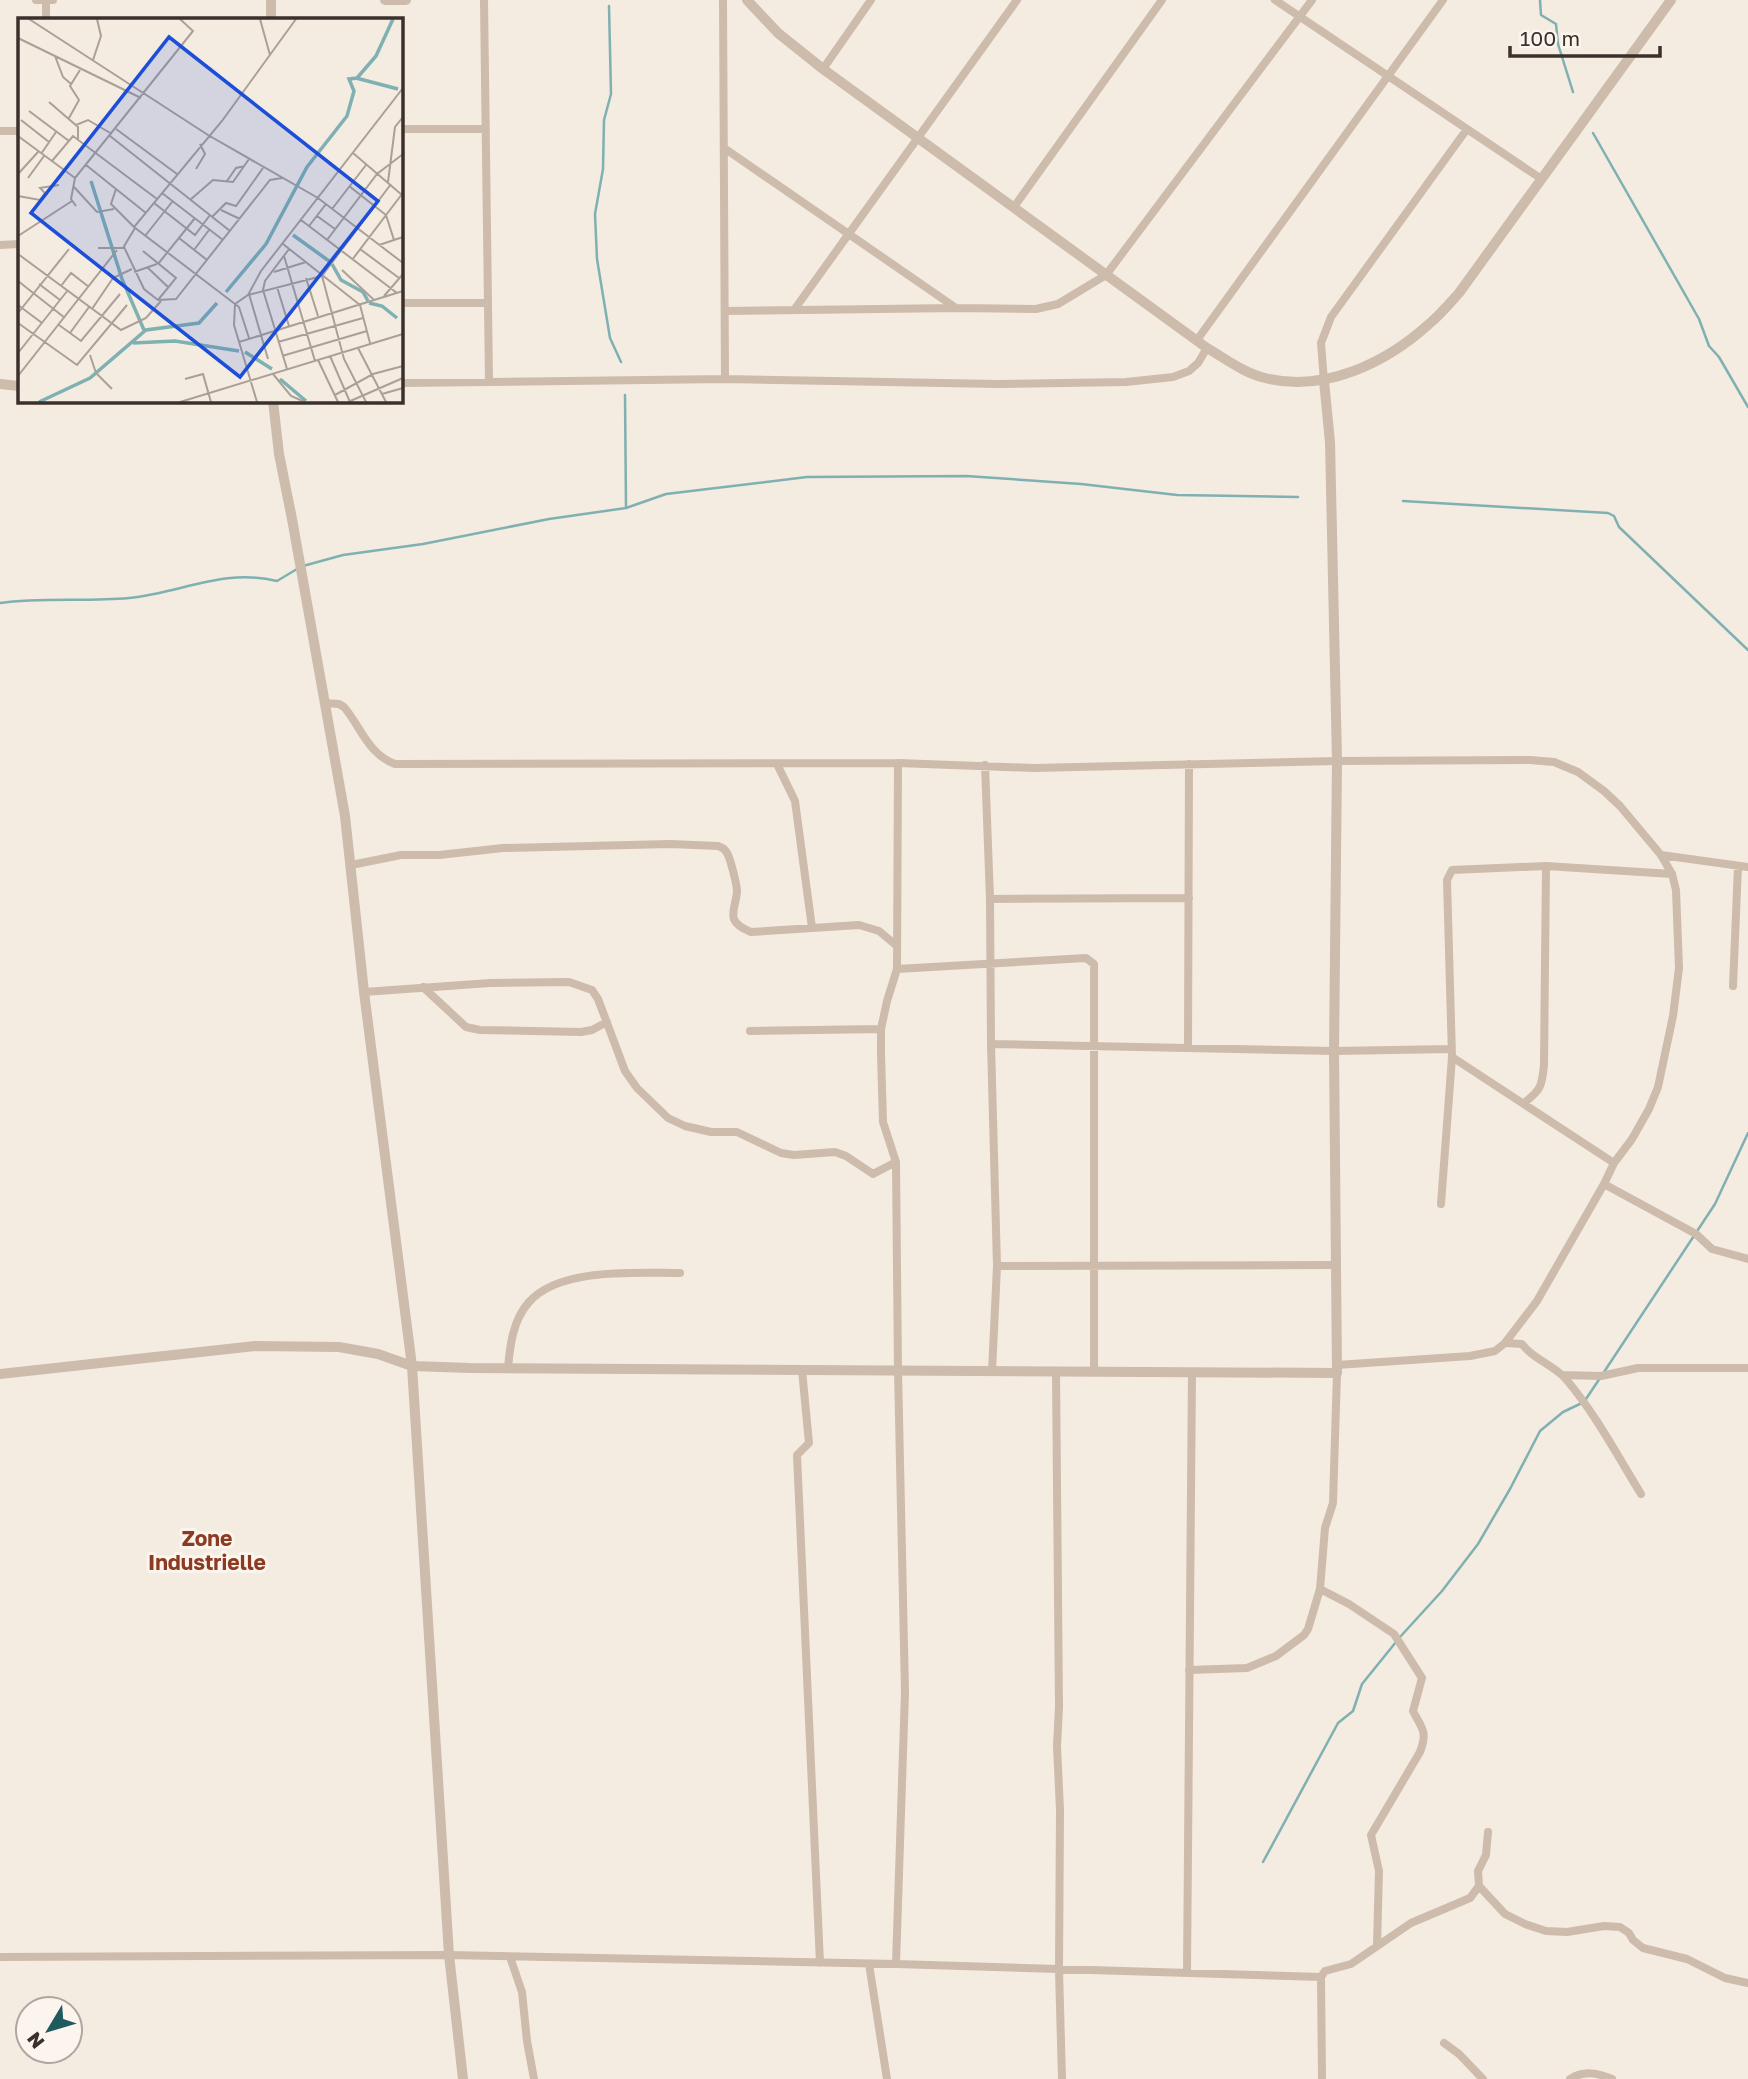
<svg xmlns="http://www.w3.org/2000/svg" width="1748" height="2079" font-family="'Golos Text',sans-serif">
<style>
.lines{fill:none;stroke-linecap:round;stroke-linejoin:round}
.stream{stroke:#7fb0b2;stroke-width:2.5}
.minor{stroke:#cdbbac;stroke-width:8}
.tertiary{stroke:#cdbbac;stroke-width:10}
.labels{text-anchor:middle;stroke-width:6;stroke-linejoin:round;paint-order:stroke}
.quarter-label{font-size:21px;font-weight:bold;fill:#8c3b22;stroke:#fbf5ee}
.inset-river{fill:none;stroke:#7fb0b2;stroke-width:3.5}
.inset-road{fill:none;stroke:#aaa098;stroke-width:2}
.view{fill:#1d4ed8;fill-opacity:0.15;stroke:#1d4ed8;stroke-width:3.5}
.inset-edge{fill:none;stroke:#3b302b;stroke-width:3.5}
</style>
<rect width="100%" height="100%" fill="#f4ebe1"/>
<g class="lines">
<path class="stream" d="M1540 0 1541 15 1556 24 1558 44 1573 92
M609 6 611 94 604 120 603 169 595 214 597 259 610 338 621 362
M1593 133 1699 319 1709 346 1719 357 1748 407
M625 395 626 507
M1403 501 1608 513 1614 516 1619 527 1748 650
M303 566 343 555 423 544 549 519 626 508 666 494 807 477 966 476 1081 484 1177 495 1298 497
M0 603C43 597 86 602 129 598 181 593 223 568 277 581L297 569
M1604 1372 1715 1204 1748 1133
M1400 1637 1442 1591 1478 1544 1510 1489 1540 1431 1563 1412 1584 1402 1600 1378
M1263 1862 1338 1723 1353 1711 1362 1684 1396 1642"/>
<path class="minor" d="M36 0H53
M46 0V19
M484 0 489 381
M723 0 725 379
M1275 0 1540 178
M823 69 871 0
M401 129H486
M0 131H19
M724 148 956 308
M1014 207 1162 0
M0 245 19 244
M401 303H488
M794 310 1017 0
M726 311 956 308 1036 309 1058 304 1106 275 1312 0
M1197 340 1443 0
M1324 381 1321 343 1331 317 1467 129
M401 383 725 379 998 384 1126 382 1173 377 1189 371 1198 363 1207 348
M324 703 339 704 344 707C361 727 368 754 395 764L898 763 1034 768 1337 761 1530 760 1554 762 1578 772 1604 791 1620 806 1661 855 1672 874 1676 890 1679 968 1673 1016 1658 1087 1649 1109 1632 1139 1614 1163 1604 1184 1537 1301 1505 1343 1495 1351 1470 1356 1337 1365
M777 764 795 801 812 928
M985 765 990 899 991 1044 997 1266 992 1372
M1661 855 1748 867
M351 865 401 855H439L503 848 670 844 718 846C723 848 724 848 727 853 730 857 737 885 737 891 736 910 723 921 751 932L859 925 879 931 897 946
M990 899 1189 898
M897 969 1086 958 1094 964V1372
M1733 986 1738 866
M423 987 466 1027 480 1030 581 1032 592 1030 607 1022
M364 992 490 983 569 982 592 990 598 999 625 1071 637 1088 668 1118 685 1126 711 1132H737L781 1153 794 1155 835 1152 846 1156 873 1174 896 1162
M750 1031 881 1029
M991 1044 1334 1051 1450 1049
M1188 1048 1189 764
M1452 1057 1614 1163
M1524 1103C1541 1090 1542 1086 1544 1065L1546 866
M1604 1184 1696 1234 1712 1249 1748 1259
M1441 1204 1452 1057 1447 880 1452 870 1546 866 1672 874
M997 1266 1336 1265
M1505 1343 1522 1344C1533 1359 1552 1364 1565 1378 1595 1413 1617 1455 1641 1494
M508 1368C510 1345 513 1320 529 1302 560 1267 638 1273 680 1273
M802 1370 809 1443 797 1455 820 1963
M1056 1372 1059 1707 1057 1746 1060 1810 1059 1970 1062 2079
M1562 1375 1601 1376 1638 1368H1748
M1320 1589 1349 1604 1394 1634 1422 1678 1413 1711C1422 1729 1428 1731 1420 1752L1371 1835 1379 1871 1377 1945
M1189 1670 1247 1668 1276 1656 1304 1635 1308 1629 1320 1589 1325 1528 1333 1503 1337 1373
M1479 1886 1505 1914 1525 1924 1546 1931 1567 1932 1604 1926 1620 1927 1629 1933 1633 1940 1643 1948 1687 1959 1725 1978 1748 1983
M0 1957 449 1955 896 1964 1321 1977
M510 1957 522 1992 527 2041 534 2079
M869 1964 887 2079
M896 1964 905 1692 898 1371 896 1162 883 1122 881 1054V1029L887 1001 897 969 898 763
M1187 1971 1192 1372
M1444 2043 1459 2054 1483 2079
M1322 2079 1321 1977 1325 1971 1351 1964 1411 1923 1470 1898 1479 1886 1478 1871 1486 1855 1488 1832
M1570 2079C1584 2070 1598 2073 1612 2079"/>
<path class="tertiary" d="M385 0H406
M747 0 778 33 823 69 1207 348C1226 359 1244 373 1265 378 1324 393 1386 363 1429 324 1440 315 1450 303 1459 293L1671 0
M271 19V0
M0 384 19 386
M273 401 279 454 292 519 345 816 364 992 412 1366 449 1955 463 2079
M0 1374 255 1346 339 1347 378 1354 412 1366 470 1368 1337 1373 1334 1051 1337 761 1330 442 1324 381"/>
</g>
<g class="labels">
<g class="quarter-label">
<text x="207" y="1546">Zone<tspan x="207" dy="24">Industrielle</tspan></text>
</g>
</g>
<g transform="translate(18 18)">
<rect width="385" height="385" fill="#f4ebe1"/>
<path class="inset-river" d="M338 60 380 71M73 163 104 261 126 312M275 217 311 243M314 246 323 262 345 274 350 283M208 274 248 226 289 149 329 98 336 73 331 61 339 60 358 38 375 1M351 285 364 288 379 300M115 325 157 323 221 333M227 334 254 351M262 361 288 383M21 384 72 360 128 312 181 305 199 285"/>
<path class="inset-road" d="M11 1 190 117 300 180 385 245M242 1 252 37M0 20 123 80M37 38 45 59 53 66M75 42 83 18 79 1M31 84 60 109V121M11 93 51 123M51 100 61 82 52 68 62 52M3 102 31 124M58 107 70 102 94 116M98 111 159 156M0 118 57 160M92 118 212 213M335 135 384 177M23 136 38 114M34 143 55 118 139 181M68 147 128 195M178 151 187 136 182 126M0 156 20 134M10 160 26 138M209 163 218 150 227 148M370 164 377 109 385 99M331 168 368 197 376 222M56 169 79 194 96 191M98 171 93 186 116 209M144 175 205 222M0 178 22 182 27 175 22 170 41 167M172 182 195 162 215 164 231 141M136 185 177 217 192 197M58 188 53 181 57 160 175 13 162 1M314 191 348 147M203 192 222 201M299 198 317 211M194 199 208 185 218 188 245 150M283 202 379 275M291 208 308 186M0 218 54 183M127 218 154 184M161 220 189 242M309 222 359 156 385 136M265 226 342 287 352 325M361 227 385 219M106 229 126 271 140 282 158 281 252 162 264 160M80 230H105L117 210M342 231 381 260M176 232 191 212M125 233 158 260 140 282M0 236 103 312 128 300 143 283M266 238 297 343M334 242 384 176M140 246 177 200M129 249 151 270M324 252 356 282M116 254 139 246M256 254 288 244M288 260 300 298M0 263 47 300M21 266 42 282M43 268 53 255 71 269M259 269 271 308M231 276 250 341M230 277 243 253 385 70M366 278 385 256M0 287 24 305M74 291 95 260 114 251M0 295 51 231M0 305 59 347 109 287M41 307 63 323 102 276M52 315 71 289M231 320 221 289 116 209 204 103 278 1M221 324 385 273M260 324 345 300M340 330 368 384M0 335 50 272M72 337 78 355 94 371M264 338 349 313M312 338 332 384M300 342 320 384M269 351 245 272 247 263 271 231M255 356 273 378 287 384M0 358 99 232M167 361 185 356 193 384M364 376 385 370M317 377 355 356 385 348M162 384 385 316M239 384 216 307 217 286 230 277 304 258M330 384 385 360M348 384 326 341 304 258 373 166"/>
<path class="view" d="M151 19 360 183 222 359 13 195Z"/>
<rect width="385" height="385" class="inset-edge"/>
</g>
<g transform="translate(49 2030) rotate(232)"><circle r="33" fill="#fbf5ee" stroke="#aea6a0" stroke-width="2"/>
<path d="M0-5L12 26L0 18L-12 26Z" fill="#1f5a5e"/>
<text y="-10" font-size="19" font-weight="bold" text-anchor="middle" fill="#3b302b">N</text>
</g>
<path d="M1510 46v10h150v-10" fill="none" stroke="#3b302b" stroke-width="3.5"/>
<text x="1520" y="46" font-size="21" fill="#3b302b" stroke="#fbf5ee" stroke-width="5" paint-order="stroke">100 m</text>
</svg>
